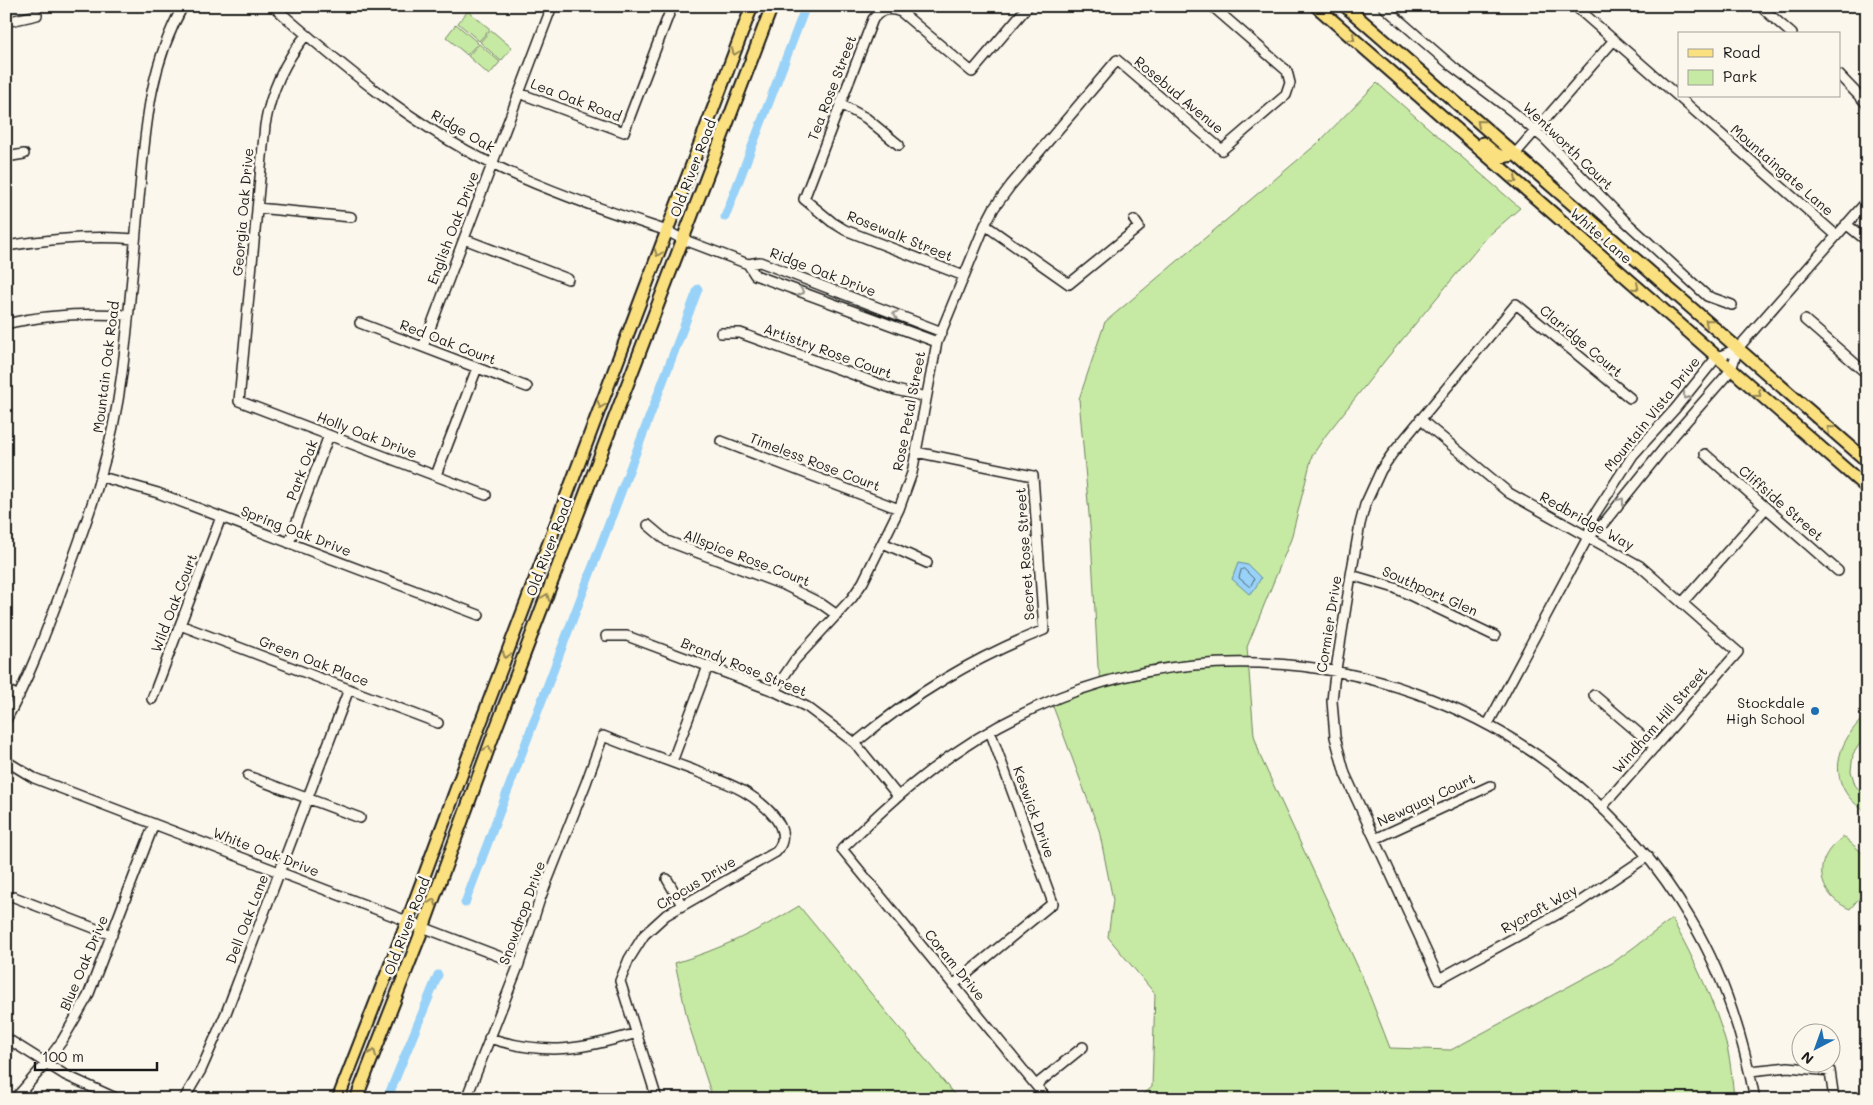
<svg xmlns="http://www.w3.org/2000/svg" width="1873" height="1105" font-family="Mali,sans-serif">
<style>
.green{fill:#c6eaa3;stroke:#718360}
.water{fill:#98d2f8;stroke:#6689a0}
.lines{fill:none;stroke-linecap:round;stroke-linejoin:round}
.shore{stroke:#4e6574;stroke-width:1}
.canal{stroke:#98d2f8;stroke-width:9}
.minor-casing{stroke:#1c1c1c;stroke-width:12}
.major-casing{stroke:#1c1c1c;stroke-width:15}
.minor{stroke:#fbf7ec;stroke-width:9}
.major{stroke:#fbe080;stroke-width:11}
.oneway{stroke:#978853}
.oneway2{stroke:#97948e}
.poi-dot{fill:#1f6fb2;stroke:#fbf7ec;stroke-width:2}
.labels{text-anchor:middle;stroke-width:5;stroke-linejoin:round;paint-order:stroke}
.street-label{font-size:14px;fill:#1c1c1c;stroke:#fbf7ec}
.poi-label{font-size:14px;fill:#1c1c1c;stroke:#fbf7ec;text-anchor:end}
</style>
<rect width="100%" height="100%" fill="#fbf7ec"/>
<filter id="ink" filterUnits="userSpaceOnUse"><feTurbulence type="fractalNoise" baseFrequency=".02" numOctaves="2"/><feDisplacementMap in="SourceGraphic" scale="10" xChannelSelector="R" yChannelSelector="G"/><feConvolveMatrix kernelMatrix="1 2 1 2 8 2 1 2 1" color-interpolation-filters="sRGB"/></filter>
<g filter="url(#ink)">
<path class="green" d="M468 11 490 29 479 41 458 23Z
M456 24 478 43 467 55 446 37Z
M491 30 512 48 501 61 480 42Z
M479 44 500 62 489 75 468 56Z
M1377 83 1520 208 1487 237 1387 358 1326 435 1312 456 1291 539 1247 647 1254 735 1261 758 1362 976 1390 1048 1451 1050 1614 962 1672 919C1694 960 1715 1002 1727 1047 1731 1063 1732 1080 1734 1097L1719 1099H1143L1144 1094 1152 1087 1155 994 1108 937 1113 900 1099 830 1051 701 1102 683 1098 667 1091 537 1079 399 1105 322 1318 143Z
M1867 713V733L1853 754 1851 771 1855 785 1867 799V812C1837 795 1830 764 1849 735 1854 727 1861 720 1867 713Z
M1844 837 1867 857V889L1850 909C1816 895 1811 857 1844 837Z
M799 906 958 1099H713L688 1022 675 963C721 949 758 931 799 906Z"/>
<path class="water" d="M1238 563 1248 565 1261 578 1254 590 1249 594 1232 579Z"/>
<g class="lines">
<path class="shore" d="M1244 569 1254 579 1250 587 1239 578 1241 570Z"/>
<path class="canal" d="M725 217 806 6
M465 903 698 289
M387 1099 438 975"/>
<g class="minor-casing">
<path id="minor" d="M273 6C342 66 411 124 494 165 549 192 608 211 667 231L682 239 748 264 760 262 942 332
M1383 6 1453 67 1513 112 1546 140 1624 220 1707 296 1732 305
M1575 6 1836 235
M1760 6 1792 34
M6 22 37 15
M306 35C284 62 271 91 265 125L239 401 486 495
M1839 75 1867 104
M519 93 624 132 672 6
M840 104 866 118 899 145
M1515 154 1614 40
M6 157 24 154
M257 208 351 217
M1846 224 1867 241
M985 225 1069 284 1139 227 1134 220
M464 239 568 279
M6 246C49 239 92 235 135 239
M748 264 755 275 937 342
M964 276 845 230 832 222 804 199 873 19C881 9 889 7 901 12L972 72 1028 6
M1805 320 1867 374
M360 323 527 387
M6 324C47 314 87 313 128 315
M721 333H740L896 390 926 397
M423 347 552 6
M1630 398 1516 304 1392 454 1381 470 1365 505 1360 524 1351 575 1334 682 1332 701 1335 737 1345 774 1439 979 1578 903 1648 856
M1420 419 1509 493 1640 566 1738 652 1602 807
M721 441 899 509
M1705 454 1838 571
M436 475 477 368
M102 477 158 493 479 615
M648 525 667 541 786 586 820 603 837 615
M1588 537 1603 524 1676 433 1731 370 1738 348
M289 543 329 435
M883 543 927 563
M1351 575 1395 588 1495 636
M1682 603 1766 508
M180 625 438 723
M606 636H627L774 691 807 707 855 743 898 796
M6 690 19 696
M774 691 795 660 852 598 863 582 899 509 912 473 937 342 985 225 994 208 1011 185 1117 60 1222 150 1286 95 1290 83 1287 71 1212 6
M1594 695 1655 747
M152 699 221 517
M6 720C28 680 44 637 60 594 88 519 112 454 122 373 130 312 134 250 140 188 146 123 150 65 183 6
M1488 724 1588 537 1593 517 1633 455 1675 409 1716 358 1738 348 1867 201
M855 743C914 694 972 659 1044 630L1033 476 916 452
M6 761 34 778 519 964
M672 762 708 666
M248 776 360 818
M1375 839 1490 786
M667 879 682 905
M14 897 112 935
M953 985 1053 903 990 731
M6 1038 65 1075 118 1099
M489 1038C546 1056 581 1050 637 1033
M1750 1071 1788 1067 1830 1071 1834 1099
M1036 1085 1083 1047
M15 1099 41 1069 62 1041 88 996 154 824
M184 1099 201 1070 226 1013 349 689
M466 1099 519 964 540 899 586 783 603 736C633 748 663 759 693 770 710 777 727 782 743 791 762 802 797 829 776 852L666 915 644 935 629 959 620 981 657 1099
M1047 1099 842 849C866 826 890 802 917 781 960 746 1008 718 1060 697 1295 605 1565 705 1691 920 1724 975 1743 1036 1755 1099"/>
</g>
<g class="major-casing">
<path id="major" d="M1316 6 1867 488
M1345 6 1867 461
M1483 143C1495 153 1500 161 1515 154
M338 1099 407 922 478 730 752 6
M356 1099 423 928 493 736 772 6"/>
</g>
<use href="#minor" class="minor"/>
<use href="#major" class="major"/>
</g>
<defs><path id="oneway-chevron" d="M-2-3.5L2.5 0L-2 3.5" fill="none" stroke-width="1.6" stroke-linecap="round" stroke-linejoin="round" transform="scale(1.25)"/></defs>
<g class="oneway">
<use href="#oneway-chevron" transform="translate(1352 38) rotate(41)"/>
<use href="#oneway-chevron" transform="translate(735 52) rotate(111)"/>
<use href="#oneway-chevron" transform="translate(1480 123) rotate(-139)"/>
<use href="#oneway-chevron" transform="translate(1514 180) rotate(41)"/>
<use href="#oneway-chevron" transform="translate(658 253) rotate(111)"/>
<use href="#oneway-chevron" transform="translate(1636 287) rotate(41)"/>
<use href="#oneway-chevron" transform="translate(1708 322) rotate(-139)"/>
<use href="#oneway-chevron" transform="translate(1758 394) rotate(41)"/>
<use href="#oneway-chevron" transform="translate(601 405) rotate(111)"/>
<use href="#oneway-chevron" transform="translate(1830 429) rotate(-139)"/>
<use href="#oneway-chevron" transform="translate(546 597) rotate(-69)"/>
<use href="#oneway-chevron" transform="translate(506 655) rotate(111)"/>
<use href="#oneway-chevron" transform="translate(488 749) rotate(-70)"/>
<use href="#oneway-chevron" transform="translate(433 902) rotate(-70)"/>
<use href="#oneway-chevron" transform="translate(373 1053) rotate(-68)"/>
</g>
<g class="oneway2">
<use href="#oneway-chevron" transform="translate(801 292) rotate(20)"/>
<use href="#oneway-chevron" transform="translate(896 314) rotate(-159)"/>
<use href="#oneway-chevron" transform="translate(1686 396) rotate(128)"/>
<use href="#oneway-chevron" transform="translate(1621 501) rotate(-52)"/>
</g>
</g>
<circle class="poi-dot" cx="1815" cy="711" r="5"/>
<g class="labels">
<g class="street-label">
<text transform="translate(832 88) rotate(-69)" y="5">Tea Rose Street</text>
<text transform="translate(1179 95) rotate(40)" y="5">Rosebud Avenue</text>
<text transform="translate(576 100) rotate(21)" y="5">Lea Oak Road</text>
<text transform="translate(463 131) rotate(30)" y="5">Ridge Oak</text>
<text transform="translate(1568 146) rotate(44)" y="5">Wentworth Court</text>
<text transform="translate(693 168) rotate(-69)" y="5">Old River Road</text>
<text transform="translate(1782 170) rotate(41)" y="5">Mountaingate Lane</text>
<text transform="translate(243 212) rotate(-85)" y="5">Georgia Oak Drive</text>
<text transform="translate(453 228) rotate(-69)" y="5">English Oak Drive</text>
<text transform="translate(900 236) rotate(22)" y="5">Rosewalk Street</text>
<text transform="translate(1601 236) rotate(41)" y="5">White Lane</text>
<text transform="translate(823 272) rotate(21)" y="5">Ridge Oak Drive</text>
<text transform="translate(1581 341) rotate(40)" y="5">Claridge Court</text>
<text transform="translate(448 342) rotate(21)" y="5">Red Oak Court</text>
<text transform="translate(828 351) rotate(20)" y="5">Artistry Rose Court</text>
<text transform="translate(106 367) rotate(-83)" y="5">Mountain Oak Road</text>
<text transform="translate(909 411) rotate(-79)" y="5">Rose Petal Street</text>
<text transform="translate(1652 414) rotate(-51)" y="5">Mountain Vista Drive</text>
<text transform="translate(367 435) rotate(21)" y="5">Holly Oak Drive</text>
<text transform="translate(815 462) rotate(21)" y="5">Timeless Rose Court</text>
<text transform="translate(302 470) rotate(-69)" y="5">Park Oak</text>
<text transform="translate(1781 503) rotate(41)" y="5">Cliffside Street</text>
<text transform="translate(1587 521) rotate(29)" y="5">Redbridge Way</text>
<text transform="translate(296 531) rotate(21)" y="5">Spring Oak Drive</text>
<text transform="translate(549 547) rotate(-69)" y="5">Old River Road</text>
<text transform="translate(1025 554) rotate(-94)" y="5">Secret Rose Street</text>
<text transform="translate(747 558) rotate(21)" y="5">Allspice Rose Court</text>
<text transform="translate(1430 591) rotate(24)" y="5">Southport Glen</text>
<text transform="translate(174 603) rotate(-69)" y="5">Wild Oak Court</text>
<text transform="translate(1329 624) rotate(-81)" y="5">Cormier Drive</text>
<text transform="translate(314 661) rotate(21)" y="5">Green Oak Place</text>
<text transform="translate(744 667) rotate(22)" y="5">Brandy Rose Street</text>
<text transform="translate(1660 720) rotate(-49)" y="5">Windham Hill Street</text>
<text transform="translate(1426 800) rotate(-25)" y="5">Newquay Court</text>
<text transform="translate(1034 812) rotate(70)" y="5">Keswick Drive</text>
<text transform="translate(266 852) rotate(21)" y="5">White Oak Drive</text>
<text transform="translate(696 883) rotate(-31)" y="5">Crocus Drive</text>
<text transform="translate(1539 909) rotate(-29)" y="5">Rycroft Way</text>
<text transform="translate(522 913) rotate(-70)" y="5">Snowdrop Drive</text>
<text transform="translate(247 919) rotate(-69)" y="5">Dell Oak Lane</text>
<text transform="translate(407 926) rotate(-69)" y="5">Old River Road</text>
<text transform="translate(84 963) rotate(-67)" y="5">Blue Oak Drive</text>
<text transform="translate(955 965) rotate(51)" y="5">Coram Drive</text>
</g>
<g class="poi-label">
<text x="1805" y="708">Stockdale<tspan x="1805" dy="16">High School</tspan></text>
</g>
</g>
<rect width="1873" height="1105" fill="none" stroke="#fbf7ec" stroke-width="25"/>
<rect x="12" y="12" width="1848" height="1080" fill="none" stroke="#1c1c1c" stroke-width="2" filter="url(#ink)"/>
<rect x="1678" y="32" width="162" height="65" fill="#fbf7ec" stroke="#a29f99"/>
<rect x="1688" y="49" width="25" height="8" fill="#fbe080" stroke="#a29f99"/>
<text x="1723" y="58" font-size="15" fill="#1c1c1c">Road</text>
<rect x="1688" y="70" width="25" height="15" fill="#c6eaa3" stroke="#a29f99"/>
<text x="1723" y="82" font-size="15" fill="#1c1c1c">Park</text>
<g transform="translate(1816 1048) rotate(221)"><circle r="24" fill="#fbf7ec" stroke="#a29f99"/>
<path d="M0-4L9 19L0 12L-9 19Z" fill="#1f6fb2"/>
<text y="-8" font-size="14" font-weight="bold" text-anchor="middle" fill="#1c1c1c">N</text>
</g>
<path d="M35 1062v8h122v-8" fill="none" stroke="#1c1c1c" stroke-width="2.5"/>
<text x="42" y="1062" font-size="15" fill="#1c1c1c" stroke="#fbf7ec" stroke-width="4" paint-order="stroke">100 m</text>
</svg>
